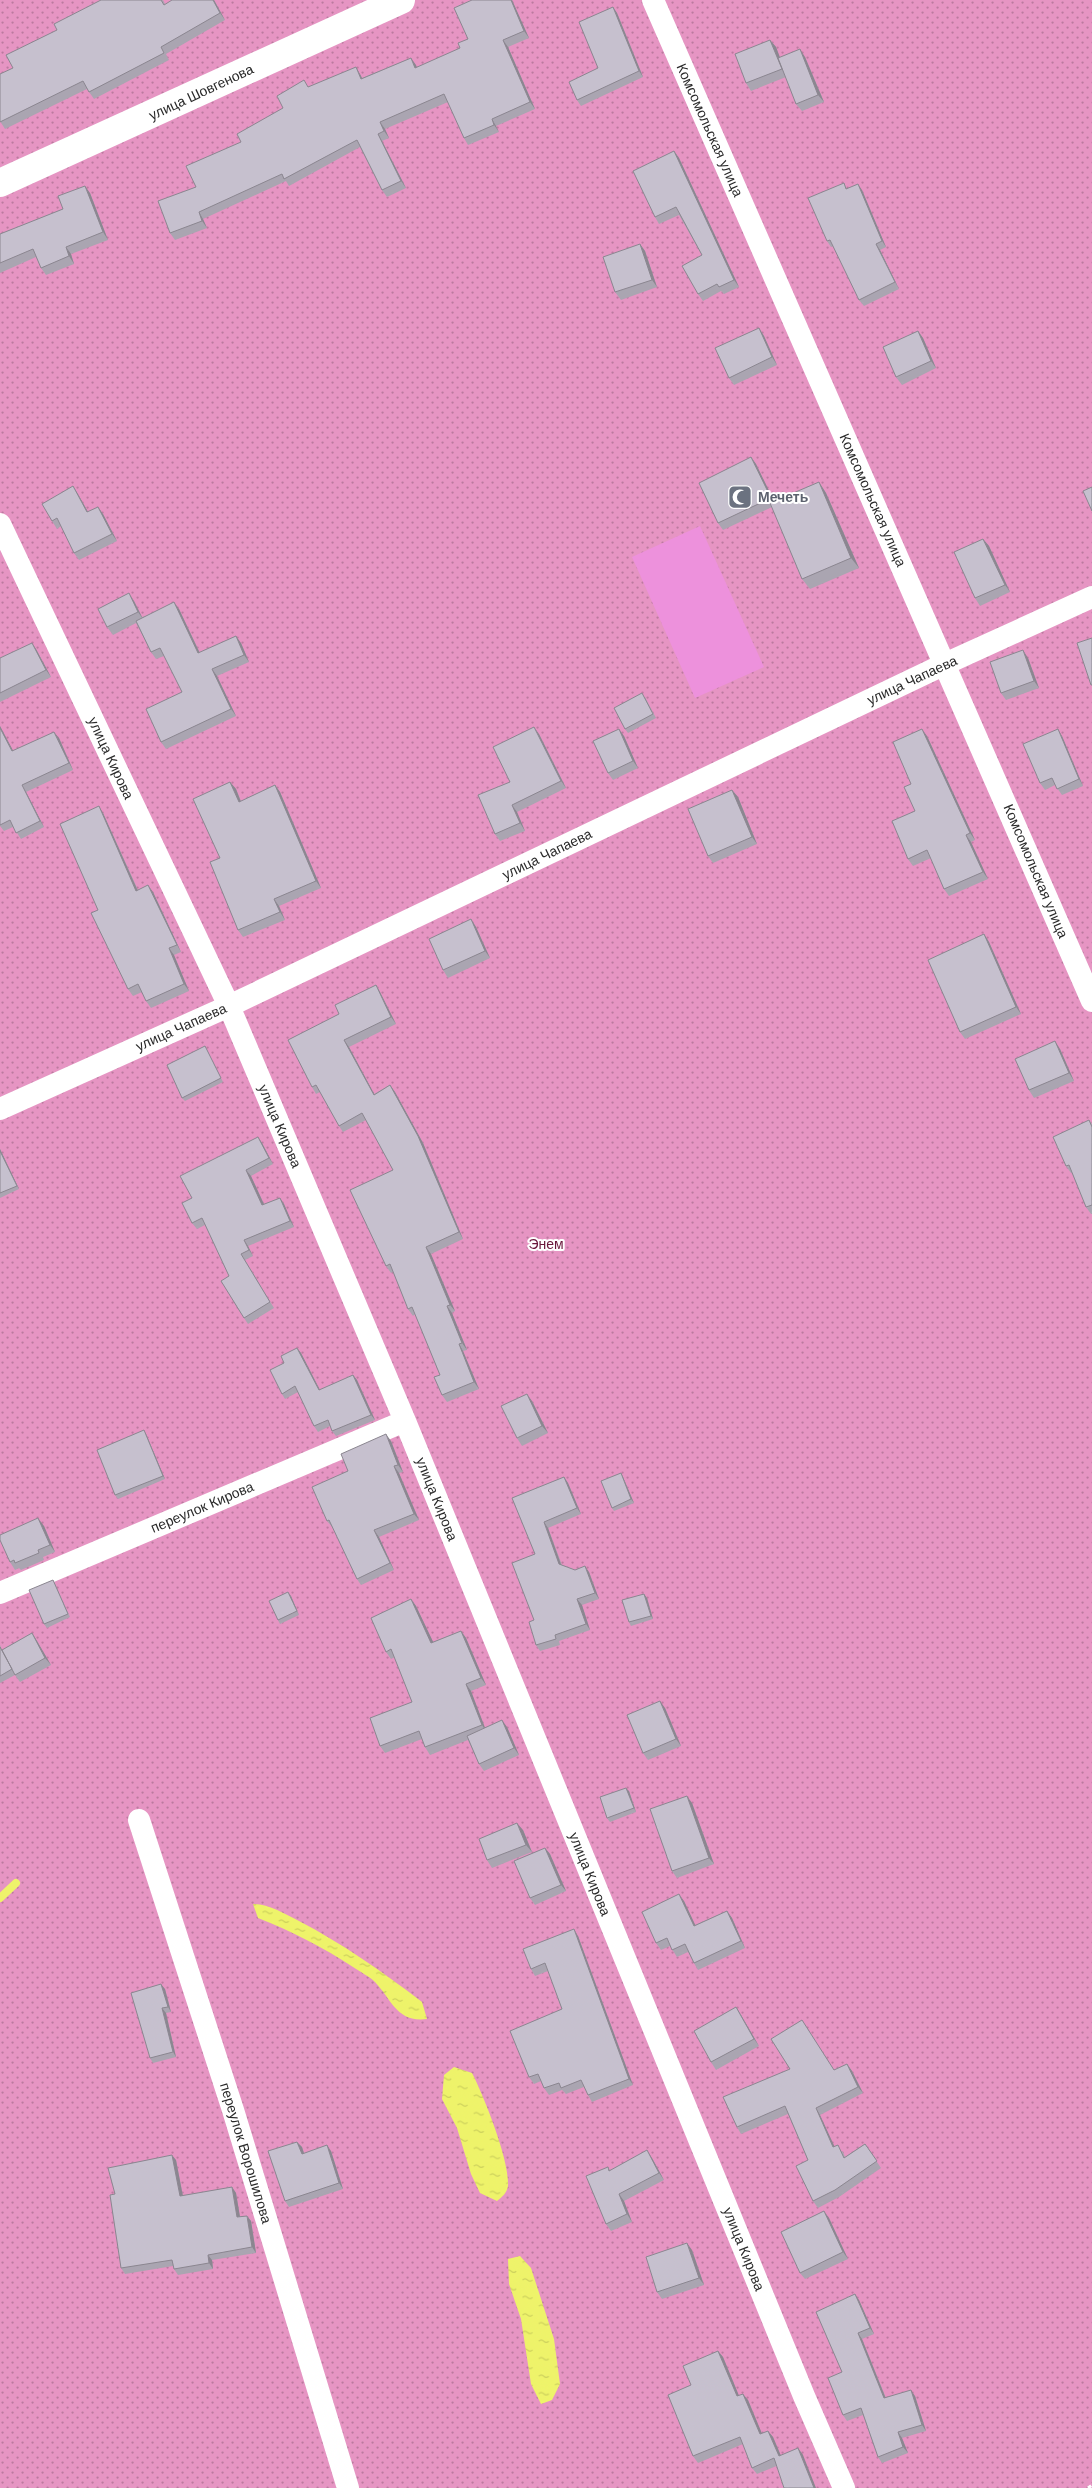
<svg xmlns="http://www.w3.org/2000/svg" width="1092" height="2488" font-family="'DM Sans',sans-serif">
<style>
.garden{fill:url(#garden-dots)}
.pitch{fill:#ed91dc}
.water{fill:url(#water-ripples)}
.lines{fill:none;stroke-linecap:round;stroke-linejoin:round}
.stream{stroke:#eef36a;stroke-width:8}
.path{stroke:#fff;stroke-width:3;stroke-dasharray:4 2.5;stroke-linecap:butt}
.street{stroke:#fff;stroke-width:22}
.secondary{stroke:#fff;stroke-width:28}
.wall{fill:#aaa5b1}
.shaded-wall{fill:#8b8690}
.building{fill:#c6c0ce;stroke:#8b8690}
.labels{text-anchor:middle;stroke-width:4;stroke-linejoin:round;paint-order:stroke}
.street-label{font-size:14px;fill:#2a2a2a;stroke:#fff}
.worship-label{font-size:14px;font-weight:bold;fill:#5b616d;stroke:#fff;text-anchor:start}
.park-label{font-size:14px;fill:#6a173b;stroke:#fff}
</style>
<defs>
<pattern id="garden-dots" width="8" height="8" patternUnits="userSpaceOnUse" patternTransform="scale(1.25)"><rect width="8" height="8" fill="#e695c3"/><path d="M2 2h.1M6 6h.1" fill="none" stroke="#bb7a9f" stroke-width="1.8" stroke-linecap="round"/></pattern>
<pattern id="water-ripples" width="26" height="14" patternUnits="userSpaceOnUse" patternTransform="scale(1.25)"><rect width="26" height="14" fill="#eef36a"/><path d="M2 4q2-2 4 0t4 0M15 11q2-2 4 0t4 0" fill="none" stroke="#ccd05c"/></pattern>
</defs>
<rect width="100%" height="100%" fill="#e1dbed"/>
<path class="garden" d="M0 0H1092V2488H0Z"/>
<path class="pitch" d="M700 526 764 667 695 698 632 557Z"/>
<path class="water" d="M253 1904C269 1904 285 1914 299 1921 343 1944 383 1972 422 2002L427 2019C397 2023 392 2000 375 1982 369 1976 360 1972 353 1967 323 1947 291 1931 258 1918Z
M454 2067 472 2073C484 2096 510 2162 508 2186 507 2193 502 2197 497 2201L480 2193 471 2174 457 2128 442 2099 444 2075Z
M520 2256 531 2268 554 2339 560 2384 552 2400 541 2404 531 2384 521 2319 509 2284 508 2259Z"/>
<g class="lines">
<path class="stream" d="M0 1898 16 1883"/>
<path class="path" d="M1088 2488 1092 2485"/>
<path class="street" d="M653 0 1092 1001
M0 524 229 1006 405 1421 804 2396 844 2488
M0 1109 229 1006 945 664 1092 597
M0 1593 405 1421
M139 1820 233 2110 348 2488"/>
<path class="secondary" d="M0 183 401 0"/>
</g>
<path class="wall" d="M101 0H163L165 4 214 0 225 20 166 54 169 60 94 99 87 89 5 129 0 121 13 68Z
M472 0H512L529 38 508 47 535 109 496 126 499 132 468 145 464 138 448 102 385 129 389 138 382 141 406 188 387 197 382 190 360 147 289 186 286 181 203 219 207 228 175 240 170 233 196 187 241 142 309 87 360 74 362 78 411 58 417 68 460 48 468 39Z
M613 7 617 13 643 77 581 106 577 100 598 68Z
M770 40 776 47 780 58 805 57 824 102 802 111 796 104 786 77 751 91 746 83Z
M674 151 679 158 739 287 724 294 721 291 703 301 698 294 702 255 679 215 659 224 655 217Z
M844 183 847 189 862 190 886 247 880 250 899 289 864 306 859 300 834 246 831 247 827 241Z
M90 193 108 240 71 254 74 264 46 275 41 268 36 257 0 273V234L63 209Z
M640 244 645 251 657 287 621 300 615 292Z
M759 328 764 336 777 365 734 385 729 378Z
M918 331 923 338 936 368 902 385 896 377Z
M751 457 756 464 774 502 819 482 826 493 859 568 810 589 802 579 772 507 723 530 718 523Z
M73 486 88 512 98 507 103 514 117 541 79 560 74 553 61 526 57 529 52 521Z
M983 539 989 546 1010 592 980 606 975 598Z
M134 601 142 617 179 609 200 653 241 643 249 662 217 676 236 716 166 749 161 742 182 692 164 656 156 659 151 652 136 623 113 635 107 627Z
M36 649 51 677 0 702V658Z
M1028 658 1039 688 1006 700 1001 693Z
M645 697 656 718 628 733 625 729Z
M0 726 13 751 59 738 73 770 26 792 44 827 21 839 13 827 4 831 0 826Z
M539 734 566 788 517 812 525 831 500 841 495 834 510 782Z
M624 736 638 768 613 780 608 773Z
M927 736 975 840 971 842 988 879 949 896 944 889 931 858 913 866 908 859 915 811 911 784Z
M1062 736 1083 786 1062 795 1055 785 1045 790 1040 783Z
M230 782 236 789 241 801 275 785 280 792 321 888 279 906 285 920 243 937 238 930 220 858Z
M732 790 738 797 757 844 713 863 708 856Z
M103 813 138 890 153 892 181 952 174 955 189 991 151 1008 146 1001 142 992 133 996 128 989 98 910Z
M471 919 476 927 490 958 448 978 443 970Z
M984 934 989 942 1021 1014 965 1039 960 1032Z
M376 985 380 992 396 1024 349 1047 374 1094 390 1085 395 1092 423 1143 463 1239 431 1254 455 1311 452 1313 467 1350 463 1351 479 1389 447 1402 442 1395 440 1375 415 1314 413 1316 408 1309 393 1272 391 1273 386 1266 393 1170 366 1120 343 1132 339 1126 320 1092 316 1094 312 1087 339 1014Z
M1060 1049 1074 1081 1034 1098 1029 1090Z
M207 1050 223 1082 185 1101 182 1098Z
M1089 1120 1092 1124V1214H1091L1086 1207 1072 1173H1071L1066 1166Z
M258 1137 262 1143 273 1164 251 1176 264 1204 280 1198 284 1204 294 1227 248 1246 253 1256 245 1260 274 1308 248 1324 244 1318 229 1276 205 1225 197 1229 192 1223V1198Z
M0 1149 19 1189 0 1198Z
M297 1348 301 1353 320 1390 353 1375 357 1380 375 1420 336 1436 332 1431 330 1426 318 1432 314 1426 298 1392 285 1399 282 1394 284 1363Z
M532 1401 548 1433 522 1446 517 1438Z
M146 1434 165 1479 118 1499 115 1495Z
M391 1441 403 1472 399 1473 419 1520 379 1537 394 1570 361 1585 357 1579 333 1528 327 1521 348 1471Z
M621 1473 623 1477 634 1503 614 1511 612 1508Z
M564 1477 568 1483 581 1514 548 1528 562 1565 575 1570 589 1572 599 1599 582 1605 590 1630 559 1641 560 1645 540 1651 536 1645 534 1620 535 1554 512 1498Z
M44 1526 55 1552 43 1557 44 1560 21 1570 19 1568 15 1570 10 1562Z
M53 1580 55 1584 70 1617 47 1628 44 1624Z
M644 1594 647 1598 653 1619 631 1626 629 1622Z
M291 1596 299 1615 280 1624 278 1620Z
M411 1599 416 1606 433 1642 461 1631 466 1638 486 1685 471 1691 485 1728 507 1727 519 1755 484 1771 479 1764 468 1740 430 1755 425 1747 422 1739 385 1753 380 1746 412 1702 395 1657 391 1659 386 1652Z
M32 1633 37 1641 51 1665 20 1682 15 1675 0 1683V1645L2 1650Z
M665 1708 681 1746 648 1760 643 1753Z
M629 1791 636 1812 610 1822 607 1818Z
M692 1803 714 1864 677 1878 672 1871Z
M523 1830 532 1852 492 1868 487 1860Z
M545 1848 550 1854 566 1891 535 1905 530 1898Z
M684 1901 695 1925 727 1911 732 1918 745 1948 698 1970 694 1963 688 1952 677 1957 670 1946 661 1950 656 1943Z
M578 1936 633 2085 592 2102 588 2095 584 2087 566 2094 562 2090 549 2095 544 2088 541 2081 534 2084 529 2077 562 2009 548 1971 535 1976 531 1969Z
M165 1989 171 2012 166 2013 176 2057 153 2063 150 2058Z
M736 2007 741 2015 759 2046 716 2070 711 2062Z
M847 2064 852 2071 863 2093 820 2115 834 2147 843 2152 845 2157 865 2144 881 2168 839 2197 818 2208 813 2201 808 2160 788 2114 741 2134 737 2127 834 2070Z
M297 2142 302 2147 304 2153 331 2151 343 2189 289 2207 285 2201Z
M652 2158 664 2180 624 2201 632 2222 611 2231 606 2224 608 2167 610 2170Z
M176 2160 183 2196 232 2187 236 2193 240 2217 247 2216 251 2221 256 2253 212 2260 213 2269 178 2275 174 2269 173 2266 125 2274 121 2268 115 2194Z
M829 2218 848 2259 805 2279 800 2273Z
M692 2250 704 2285 662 2299 657 2292Z
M859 2300 874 2334 862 2339 886 2398 915 2396 926 2431 902 2438 908 2453 882 2463 878 2457 863 2415 847 2421 843 2415 842 2372Z
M718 2351 723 2357 739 2396 748 2400 762 2434 768 2431 773 2437 781 2456 798 2448 803 2455 757 2474 752 2468 743 2444 698 2463 693 2456 691 2385Z"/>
<path class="shaded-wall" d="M213 0H214L225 20 220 13Z
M511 0H512L529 38 524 31Z
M613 7 617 13 643 77 639 71Z
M503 40 508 47 535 109 530 102Z
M770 40 776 47 787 76 782 69Z
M800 49 805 57 824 102 818 95Z
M411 58 416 65 420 75 415 68Z
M356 67 360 74 366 86 361 79Z
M492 119 496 126 499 132 494 125Z
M380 122 385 129 389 138 384 131Z
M378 134 382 141 406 188 401 181Z
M674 151 679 158 739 287 734 280Z
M858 184 862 190 886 247 882 241Z
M85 186 90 193 108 240 103 232Z
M199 212 203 219 207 228 202 221Z
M640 244 645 251 657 287 652 280Z
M876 244 880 250 899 289 895 282Z
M66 247 71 254 74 264 69 256Z
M759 328 764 336 777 365 772 357Z
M918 331 923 338 936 368 931 361Z
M751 457 756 464 776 505 771 498Z
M819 482 826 493 859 568 851 558Z
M73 486 78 494 92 519 87 512Z
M98 507 103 514 117 541 112 534Z
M983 539 989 546 1010 592 1005 585Z
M129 593 134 601 143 619 138 612Z
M174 602 179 609 203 660 198 653Z
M236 636 241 643 249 662 244 655Z
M32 643 36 649 51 677 46 670Z
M1023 650 1028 658 1039 688 1034 681Z
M212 669 217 676 236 716 231 709Z
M0 726 17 758 12 751 0 728Z
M534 727 539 734 566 788 561 781Z
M619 729 624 736 638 768 633 761Z
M922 729 927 736 975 840 970 833Z
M1058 729 1062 736 1083 786 1079 779Z
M54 732 59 738 73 770 69 763Z
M230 782 236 789 244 810 239 802Z
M22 785 26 792 44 827 40 821Z
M275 785 280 792 321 888 316 881Z
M732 790 738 797 757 844 752 837Z
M512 805 517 812 525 831 520 823Z
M99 806 103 813 141 898 136 891Z
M966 835 971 842 988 879 983 872Z
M148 885 153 892 181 952 177 945Z
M274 899 279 906 285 920 280 912Z
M471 919 476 927 490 958 485 951Z
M984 934 989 942 1021 1014 1016 1007Z
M169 948 174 955 189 991 184 984Z
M376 985 380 992 396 1024 391 1017Z
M344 1040 349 1047 378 1101 374 1095Z
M1055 1041 1060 1049 1074 1081 1069 1073Z
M390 1085 395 1092 423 1143 463 1239 459 1232Z
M258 1137 262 1143 273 1164 269 1158Z
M0 1149 19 1189 17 1186 0 1151Z
M246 1170 251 1176 267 1211 262 1205Z
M280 1198 284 1204 294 1227 290 1221Z
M244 1240 248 1246 253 1256 249 1250Z
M426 1247 431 1254 455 1311 450 1305Z
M447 1306 452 1313 467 1350 462 1343Z
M459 1344 463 1351 479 1389 474 1382Z
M297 1348 301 1353 323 1396 319 1390Z
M353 1375 357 1380 375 1420 371 1415Z
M527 1394 532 1401 548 1433 542 1426Z
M144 1430 146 1434 165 1479 163 1476Z
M386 1434 391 1441 403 1472 398 1465Z
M394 1466 399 1473 419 1520 414 1514Z
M621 1473 623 1477 634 1503 631 1499Z
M564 1477 568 1483 581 1514 577 1508Z
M38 1518 44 1526 55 1552 50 1545Z
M544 1522 548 1528 563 1570 559 1564Z
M374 1530 379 1537 394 1570 390 1563Z
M585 1566 589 1572 599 1599 595 1593Z
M288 1592 291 1596 299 1615 297 1611Z
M644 1594 647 1598 653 1619 651 1616Z
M411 1599 416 1606 437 1650 431 1643Z
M577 1599 582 1605 590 1630 586 1624Z
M461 1631 466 1638 486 1685 481 1678Z
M32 1633 37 1641 51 1665 45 1658Z
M466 1684 471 1691 487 1733 482 1725Z
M660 1701 665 1708 681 1746 676 1739Z
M502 1720 507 1727 519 1755 514 1748Z
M626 1788 629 1791 636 1812 634 1808Z
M687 1796 692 1803 714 1864 709 1858Z
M517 1823 523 1830 532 1852 526 1845Z
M545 1848 550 1854 566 1891 561 1885Z
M679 1894 684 1901 699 1933 694 1926Z
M727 1911 732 1918 745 1948 741 1941Z
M574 1929 578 1936 633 2085 629 2079Z
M161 1984 165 1989 171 2012 168 2007Z
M736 2007 741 2015 759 2046 754 2039Z
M162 2008 166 2013 176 2057 173 2052Z
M847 2064 852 2071 863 2093 858 2087Z
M816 2108 820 2115 838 2154 833 2147Z
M297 2142 302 2147 306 2160 302 2154Z
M327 2145 331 2151 343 2189 339 2183Z
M647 2150 652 2158 664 2180 659 2173Z
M172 2155 176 2160 184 2202 180 2196Z
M232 2187 236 2193 241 2223 237 2217Z
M619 2194 624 2201 632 2222 627 2214Z
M824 2211 829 2218 848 2259 843 2252Z
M247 2216 251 2221 256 2253 252 2247Z
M687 2243 692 2250 704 2285 699 2278Z
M208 2255 212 2260 213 2269 209 2263Z
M855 2294 859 2300 874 2334 870 2328Z
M858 2333 862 2339 888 2404 884 2398Z
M718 2351 723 2357 742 2403 737 2396Z
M911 2390 915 2396 926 2431 922 2425Z
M743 2394 748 2400 765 2441 760 2434Z
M768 2431 773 2437 784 2463 779 2456Z
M898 2432 902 2438 908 2453 903 2447Z
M798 2448 803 2455 816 2488H814Z"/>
<path class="building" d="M101 0H161L164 5 172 0H213L220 13 161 47 164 53 89 92 83 81 0 122V74L13 68 6 55 57 30 54 24Z
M472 0H511L524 31 503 40 530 102 492 119 494 125 464 138 444 94 380 122 384 131 378 134 401 181 382 190 357 140 284 179 282 174 199 212 202 221 170 233 158 201 196 187 186 166 241 142 237 134 283 108 277 96 304 80 308 87 356 67 361 79 411 58 415 68 460 48 458 43 468 39 454 8Z
M613 7 639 71 577 100 569 82 598 68 579 22Z
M770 40 782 69 746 83 735 54Z
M800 49 818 95 796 104 778 58Z
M674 151 734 280 719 287 717 284 698 294 682 266 702 255 676 207 655 217 633 171Z
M844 183 846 189 858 184 882 241 876 244 895 282 859 300 830 240 827 241 808 198Z
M85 186 103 232 66 247 69 256 41 268 33 249 0 263V234L63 209 58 196Z
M640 244 652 280 615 292 603 257Z
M759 328 772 357 729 378 715 348Z
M918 331 931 361 896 377 883 347Z
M751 457 771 498 718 523 699 483Z
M819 482 851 558 802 579 770 503Z
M73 486 87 512 98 507 112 534 74 553 57 518 52 521 42 504Z
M1092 487V511L1083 491Z
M983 539 1005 585 975 598 954 552Z
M129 593 138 612 107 627 98 609Z
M174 602 198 653 236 636 244 655 212 669 231 709 161 742 146 709 182 692 160 648 151 652 136 621Z
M1092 638V685H1091L1077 643Z
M32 643 46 670 0 693V658Z
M1023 650 1034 681 1001 693 990 662Z
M642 693 653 714 625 729 614 708Z
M534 727 561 781 512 805 520 823 495 834 478 795 510 782 493 747Z
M0 728 12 751 54 732 69 763 22 785 40 821 16 833 10 820 0 825Z
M619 729 633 761 608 773 593 741Z
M922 729 970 833 966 835 983 872 944 889 927 850 908 859 892 821 915 811 904 787 911 784 893 742Z
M1058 729 1079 779 1057 789 1052 778 1040 783 1023 744Z
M230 782 239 802 275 785 316 881 274 899 280 912 238 930 210 862 220 858 193 799Z
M732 790 752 837 708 856 688 809Z
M99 806 136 891 148 885 177 945 169 948 184 984 146 1001 138 984 128 989 91 913 98 910 60 824Z
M471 919 485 951 443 970 429 939Z
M984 934 1016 1007 960 1032 928 960Z
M376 985 391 1017 344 1040 374 1095 390 1085 418 1136 459 1232 426 1247 450 1305 447 1306 462 1343 459 1344 474 1382 442 1395 434 1377 440 1375 412 1307 408 1309 390 1264 386 1266 350 1190 393 1170 362 1113 339 1126 316 1085 312 1087 288 1040 339 1014 335 1005Z
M1055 1041 1069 1073 1029 1090 1015 1059Z
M205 1046 221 1078 182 1098 167 1065Z
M1089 1120 1092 1127V1205L1086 1207 1069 1165 1066 1166 1053 1137Z
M258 1137 269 1158 246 1170 262 1205 280 1198 290 1221 244 1240 249 1250 241 1254 270 1302 244 1318 221 1281 229 1276 202 1218 192 1223 182 1203 192 1198 180 1176Z
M0 1151 17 1186 0 1193Z
M297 1348 319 1390 353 1375 371 1415 332 1431 328 1420 314 1426 295 1386 282 1394 270 1370 284 1363 281 1356Z
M527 1394 542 1426 517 1438 501 1406Z
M144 1430 163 1476 115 1495 97 1450Z
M386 1434 398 1465 394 1466 414 1514 374 1530 390 1563 357 1579 329 1520 327 1521 312 1487 348 1471 341 1454Z
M621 1473 631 1499 612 1508 601 1481Z
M564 1477 577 1508 544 1522 559 1564 575 1570 585 1566 595 1593 577 1599 586 1624 555 1635 556 1639 536 1645 529 1622 534 1620 512 1563 535 1554 512 1498Z
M38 1518 50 1545 38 1550 39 1553 15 1563 14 1560 10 1562 0 1540V1535Z
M53 1580 68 1614 44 1624 29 1590Z
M288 1592 297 1611 278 1620 269 1601Z
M644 1594 651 1616 629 1622 622 1600Z
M411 1599 431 1643 461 1631 481 1678 466 1684 482 1725 425 1747 419 1731 380 1746 370 1718 412 1702 391 1649 386 1652 371 1618Z
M32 1633 45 1658 15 1675 2 1650Z
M0 1647 12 1669 0 1676Z
M660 1701 676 1739 643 1753 627 1715Z
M502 1720 514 1748 479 1764 467 1736Z
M626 1788 634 1808 607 1818 600 1797Z
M687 1796 709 1858 672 1871 650 1809Z
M517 1823 526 1845 487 1860 479 1839Z
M545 1848 561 1885 530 1898 514 1861Z
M679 1894 694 1926 727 1911 741 1941 694 1963 685 1944 672 1950 667 1938 656 1943 642 1912Z
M574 1929 629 2079 588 2095 581 2080 561 2088 559 2083 544 2088 538 2074 529 2077 510 2031 562 2009 545 1963 531 1969 523 1949Z
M161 1984 168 2007 162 2008 173 2052 150 2058 131 1993Z
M736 2007 754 2039 711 2062 694 2031Z
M802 2020 834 2070 847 2064 858 2087 816 2108 833 2147 838 2145 844 2158 865 2144 877 2161 835 2190 813 2201 796 2166 808 2160 785 2106 737 2127 723 2097 790 2069 771 2039Z
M297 2142 302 2154 327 2145 339 2183 285 2201 268 2151Z
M647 2150 659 2173 619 2194 627 2214 606 2224 586 2176 608 2167 609 2171Z
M172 2155 180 2196 232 2187 237 2217 247 2216 252 2247 208 2255 209 2263 174 2269 172 2260 121 2268 110 2195 115 2194 108 2168Z
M824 2211 843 2252 800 2273 781 2232Z
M687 2243 699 2278 657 2292 646 2257Z
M855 2294 870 2328 858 2333 884 2398 911 2390 922 2425 898 2432 903 2447 878 2457 861 2408 843 2415 828 2378 842 2372 816 2312Z
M718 2351 737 2396 743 2394 760 2434 768 2431 779 2456 798 2448 814 2488H784L774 2458 752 2468 740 2437 693 2456 668 2395 691 2385 683 2366Z"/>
<defs>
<g id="mosque-square" transform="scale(1.25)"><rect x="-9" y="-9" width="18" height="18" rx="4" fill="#6b7280" stroke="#fff"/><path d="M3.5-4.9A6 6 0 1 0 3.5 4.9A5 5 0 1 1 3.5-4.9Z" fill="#fff"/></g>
</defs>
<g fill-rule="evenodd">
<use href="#mosque-square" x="740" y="497"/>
</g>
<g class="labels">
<g class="street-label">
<text transform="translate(201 92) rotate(-25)" y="5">улица Шовгенова</text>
<text transform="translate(710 130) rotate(66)" y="5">Комсомольская улица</text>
<text transform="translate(873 500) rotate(66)" y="5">Комсомольская улица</text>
<text transform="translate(912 680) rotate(-25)" y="5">улица Чапаева</text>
<text transform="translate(111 758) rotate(65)" y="5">улица Кирова</text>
<text transform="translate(547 854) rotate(-26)" y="5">улица Чапаева</text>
<text transform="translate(1036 871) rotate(67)" y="5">Комсомольская улица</text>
<text transform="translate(181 1027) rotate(-24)" y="5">улица Чапаева</text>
<text transform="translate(280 1126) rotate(67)" y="5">улица Кирова</text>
<text transform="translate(437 1499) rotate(68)" y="5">улица Кирова</text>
<text transform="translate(202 1507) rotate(-23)" y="5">переулок Кирова</text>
<text transform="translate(590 1874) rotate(68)" y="5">улица Кирова</text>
<text transform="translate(246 2153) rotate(73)" y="5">переулок Ворошилова</text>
<text transform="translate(744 2249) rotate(68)" y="5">улица Кирова</text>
</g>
<g class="worship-label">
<text x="758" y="502">Мечеть</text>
</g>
<g class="park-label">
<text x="546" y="1249">Энем</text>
</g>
</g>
</svg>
